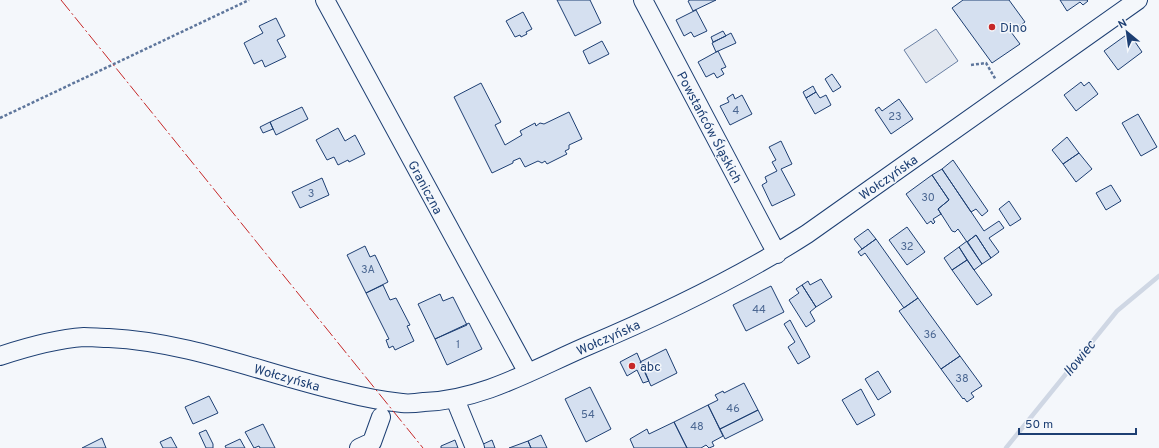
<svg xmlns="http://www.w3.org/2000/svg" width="1159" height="448" font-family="Overpass,sans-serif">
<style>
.parking{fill:#e3e8f0;stroke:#687fa3}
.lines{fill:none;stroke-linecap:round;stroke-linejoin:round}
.stream{stroke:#cfd7e4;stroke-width:4.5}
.building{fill:#d5e0f0;stroke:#1d3f73}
.minor-casing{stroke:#1d3f73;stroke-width:20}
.path{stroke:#5e769c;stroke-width:2.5;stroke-dasharray:3 2;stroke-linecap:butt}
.minor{stroke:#f4f7fb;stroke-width:18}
.power{stroke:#c62828;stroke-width:1;stroke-dasharray:14 3 2 3;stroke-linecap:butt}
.poi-dot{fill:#c62828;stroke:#f4f7fb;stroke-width:1.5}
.labels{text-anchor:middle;stroke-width:3;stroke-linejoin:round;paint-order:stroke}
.number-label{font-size:11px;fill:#4b6792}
.poi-label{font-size:13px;fill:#1d3f73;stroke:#f4f7fb;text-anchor:start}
.street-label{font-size:13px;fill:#1d3f73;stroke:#f4f7fb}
.water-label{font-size:14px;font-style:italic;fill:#1d3f73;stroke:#f4f7fb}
</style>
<rect width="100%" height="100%" fill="#f4f7fb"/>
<path class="parking" d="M936 29 958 61 926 83 904 50Z"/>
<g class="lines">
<path class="stream" d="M1006 448 1117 311 1159 276"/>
</g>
<path class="building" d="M557 0H590L601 23 575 36Z
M690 0H716L693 11 688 1Z
M963 0H1009L1025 22 1011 32 1020 44 992 63 952 8Z
M1060 0H1087L1088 1 1083 5 1080 2 1067 11Z
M696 10 707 31 694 37 691 32 684 36 676 20Z
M523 12 532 29 526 32 527 34 521 37 520 35 515 37 506 21Z
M276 18 285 36 277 40 286 57 265 67 262 60 254 64 244 43 263 33 259 26Z
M723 31 726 36 713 42 711 37Z
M731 33 736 43 716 52 712 43Z
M1129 33 1142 52 1118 70 1104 51Z
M602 41 609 54 589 64 583 51Z
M718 51 726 67 721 69 724 74 717 78 714 73 706 77 698 62Z
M832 74 841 87 833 92 825 79Z
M1081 82 1084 86 1089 82 1098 94 1076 111 1064 95Z
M481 83 501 122 495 125 505 145 522 135 520 131 535 123 536 126 540 123 544 124 569 112 582 139 569 145V149L565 151 567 154 547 164 545 161 542 163 538 161 525 167 520 158 513 161V163L492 173 454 97Z
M813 86 816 92 806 98 803 92Z
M816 92 820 98 826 95 831 105 815 114 806 98Z
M733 94 735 99 742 95 752 114 730 125 720 106 729 102 727 98Z
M899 99 913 119 891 134 875 110 879 107 882 111Z
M302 107 308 119 276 135 270 122Z
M1138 114 1157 147 1141 156 1122 123Z
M270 122 273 129 263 133 260 127Z
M338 128 345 141 355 135 365 154 349 162 348 160 338 165 334 157 327 160 316 140Z
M1067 137 1079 153 1063 164 1052 150Z
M781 141 792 164 781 169 795 195 772 206 762 185 767 182 765 177 777 171 772 162 776 160 769 147Z
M1079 153 1092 169 1076 182 1063 164Z
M953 160 988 211 982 216 976 209 971 212 942 169Z
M942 169 984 231 999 221 1004 228 989 238 999 252 991 258 976 235 967 242 958 229 955 232 952 231 938 209 949 200 932 175Z
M932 175 949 200 938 209 941 214 933 219 935 222 933 224 931 221 927 224 906 194Z
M322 178 329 195 300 208 292 192Z
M1111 185 1121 201 1106 210 1096 193Z
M1009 201 1021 219 1010 226 999 209Z
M907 227 925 252 907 265 889 240Z
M868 229 876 239 862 249 854 239Z
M976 235 991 258 982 264 967 242Z
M876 239 918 298 904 308 865 253 861 256 858 252Z
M967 241 982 264 974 270 959 247Z
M365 246 370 257 375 255 388 282 366 293 347 255Z
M959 247 967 260 952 270 944 258Z
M967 260 992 295 977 305 952 270Z
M821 279 832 297 816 307 802 285 808 281 810 285Z
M383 285 390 300 396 298 410 325 407 326 414 341 395 350 393 346 389 348 386 340 389 339 366 293Z
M802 285 816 307 810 312 815 321 806 327 789 300 799 293 796 289Z
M771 286 784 312 746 331 733 305Z
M440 294 443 301 453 297 467 325 435 339 418 304Z
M918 298 960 356 941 369 899 311Z
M790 320 810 357 798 364 788 347 795 342 784 324Z
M469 323 482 349 447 365 435 339Z
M666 349 677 373 651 386 640 362Z
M637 353 649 381 643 383 637 370 627 376 620 362Z
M960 356 982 386 971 393 974 397 967 402 964 398 963 399 941 369Z
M878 371 891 392 878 400 865 379Z
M744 383 758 410 720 429 708 405 718 400 715 395 723 391 724 393Z
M590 387 611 429 586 442 565 399Z
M861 389 875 415 857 425 842 400Z
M209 396 218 413 193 424 185 407Z
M708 405 723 436 712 442 714 446 709 448 706 445 701 448H687L674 422Z
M758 410 763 420 725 439 720 429Z
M674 422 687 448H634L630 439 647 429 649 434Z
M263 424 275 448H260L259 446 254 448 245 432Z
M206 430 213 444V448H206L199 433Z
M541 435 547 448H531L528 441Z
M171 437 177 448H163L160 442Z
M102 438 106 448H82Z
M240 439 245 448H226L225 446Z
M455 440 458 448H441V446Z
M492 440 495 448H480L479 446Z
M528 441 531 448H509Z"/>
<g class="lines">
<g class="minor-casing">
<path id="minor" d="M325 0 528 373
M643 0 777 254
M0 356C27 347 55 339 84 337 92 337 101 338 109 338 190 342 265 374 343 392 362 397 383 401 402 403 409 404 417 403 424 402 482 400 532 370 585 347 661 315 737 279 807 234L1138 0
M455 399 475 448
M359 448 372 442 381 417"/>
</g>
<path class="path" d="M971 65 986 63 996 80
M0 118 249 0"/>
<use href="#minor" class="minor"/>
<path class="power" d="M61 0 423 448"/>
</g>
<g class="poi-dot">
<circle cx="992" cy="27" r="4"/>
<circle cx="632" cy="366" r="4"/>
</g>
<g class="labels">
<g class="number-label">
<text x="736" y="114">4</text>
<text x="895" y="120">23</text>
<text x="311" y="197">3</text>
<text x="928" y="201">30</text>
<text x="907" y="250">32</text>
<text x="368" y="273">3A</text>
<text x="759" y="313">44</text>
<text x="930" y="338">36</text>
<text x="458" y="348">1</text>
<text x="962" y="382">38</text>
<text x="733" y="412">46</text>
<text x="588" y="418">54</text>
<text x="697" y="430">48</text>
</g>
<g class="poi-label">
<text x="1000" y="32">Dino</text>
<text x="640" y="371">abc</text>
</g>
<g class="street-label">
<text transform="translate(710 127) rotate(62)" y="5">Powstańców Śląskich</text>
<text transform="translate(888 177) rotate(-35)" y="5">Wołczyńska</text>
<text transform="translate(426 187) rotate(62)" y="5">Graniczna</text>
<text transform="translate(608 337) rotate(-24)" y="5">Wołczyńska</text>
<text transform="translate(287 377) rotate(16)" y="5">Wołczyńska</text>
</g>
<g class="water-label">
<text transform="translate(1079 358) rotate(-51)" y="5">Iłowiec</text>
</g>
</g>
<g transform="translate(1127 32) rotate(331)" stroke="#f4f7fb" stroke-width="3" paint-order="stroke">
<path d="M0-3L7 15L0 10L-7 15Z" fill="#1d3f73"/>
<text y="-6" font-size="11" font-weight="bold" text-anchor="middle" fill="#1d3f73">N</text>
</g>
<path d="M1019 428v6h117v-6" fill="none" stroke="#1d3f73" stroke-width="2"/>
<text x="1025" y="428" font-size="12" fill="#1d3f73" stroke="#f4f7fb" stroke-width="3" paint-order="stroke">50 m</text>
</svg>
